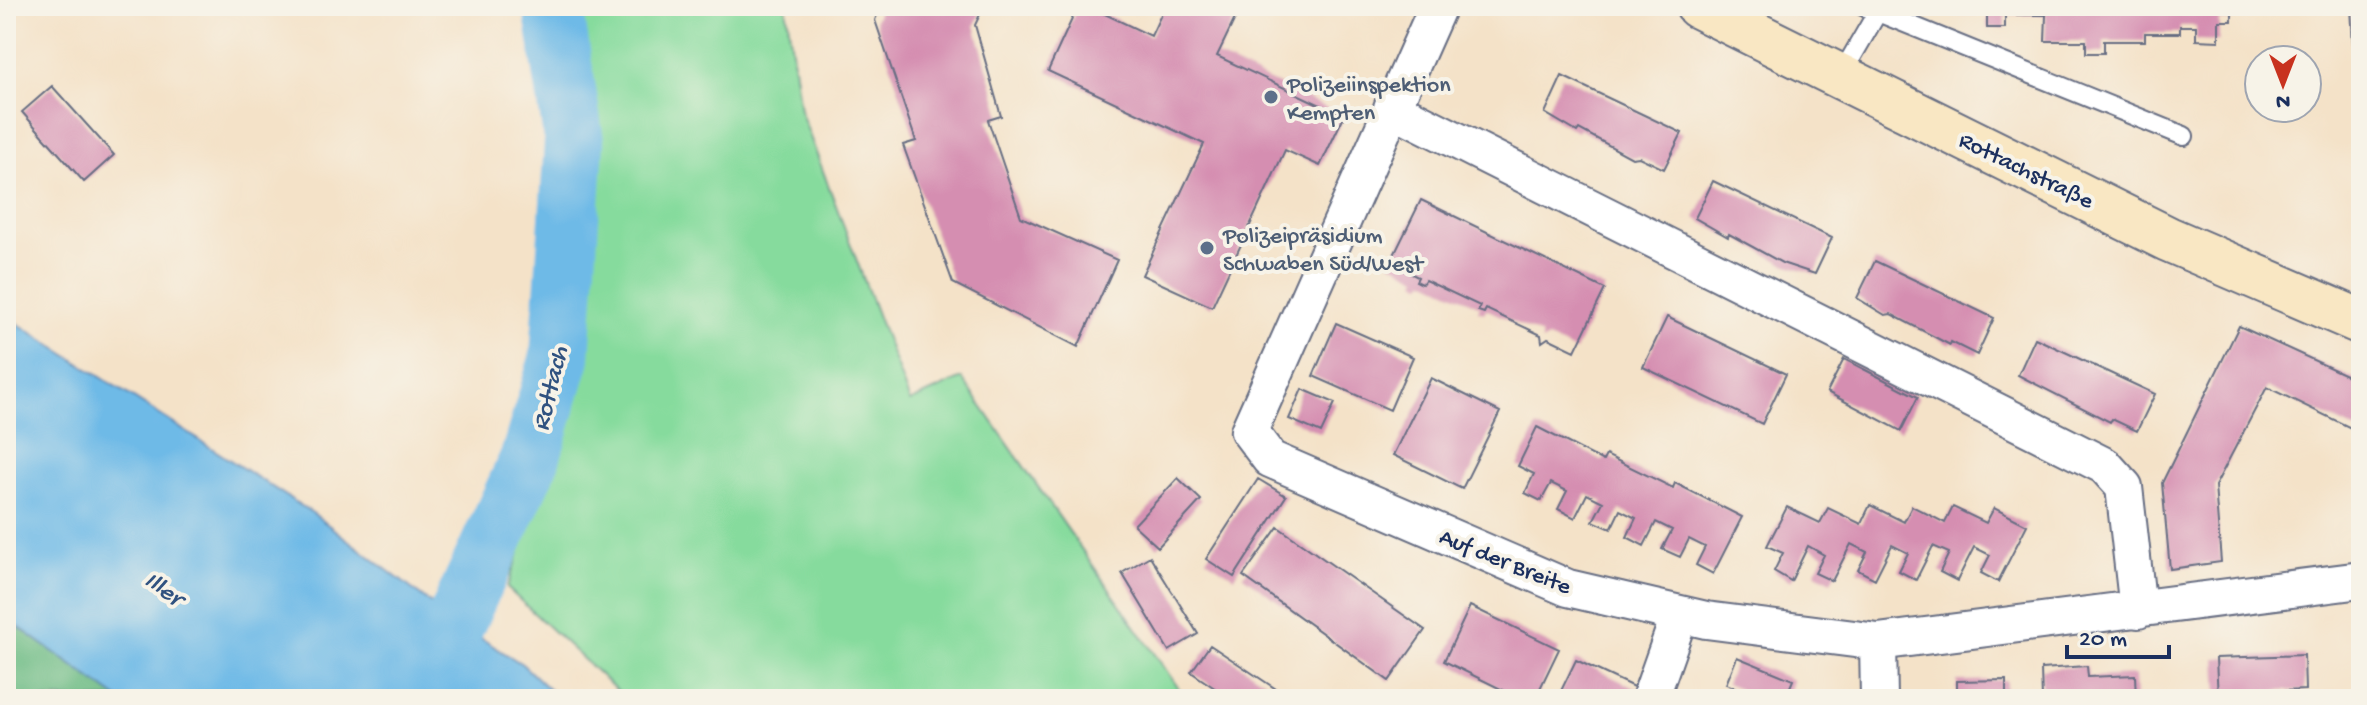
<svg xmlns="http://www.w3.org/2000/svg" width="2367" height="705" font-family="'Gochi Hand',sans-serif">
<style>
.green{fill:#86db9d;stroke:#50857e;stroke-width:2}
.forest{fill:#6cbb84;stroke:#447571;stroke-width:2}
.water{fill:#6ebae7;stroke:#4474a2;stroke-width:2}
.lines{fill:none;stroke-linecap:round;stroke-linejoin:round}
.river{stroke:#6ebae7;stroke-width:60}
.building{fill:#d58eb1}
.service-casing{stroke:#676e83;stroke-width:22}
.minor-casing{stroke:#676e83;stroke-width:40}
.secondary-casing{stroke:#676e83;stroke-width:48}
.service{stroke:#fff;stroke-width:18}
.minor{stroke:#fff;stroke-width:36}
.secondary{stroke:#f9e7c3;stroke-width:44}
.service-dot{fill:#5c6f8a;stroke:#f7f3e8;stroke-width:3}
.labels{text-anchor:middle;stroke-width:8;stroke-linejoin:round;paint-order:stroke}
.service-label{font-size:24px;fill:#4e5e75;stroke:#f7f3e8;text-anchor:start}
.street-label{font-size:24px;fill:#1b2f5e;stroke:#f7f3e8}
.water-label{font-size:26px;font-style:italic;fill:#305280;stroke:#f7f3e8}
</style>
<rect width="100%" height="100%" fill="#f7f3e8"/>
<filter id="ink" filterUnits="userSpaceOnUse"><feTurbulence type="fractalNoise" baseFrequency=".0125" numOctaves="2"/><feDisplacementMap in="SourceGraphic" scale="16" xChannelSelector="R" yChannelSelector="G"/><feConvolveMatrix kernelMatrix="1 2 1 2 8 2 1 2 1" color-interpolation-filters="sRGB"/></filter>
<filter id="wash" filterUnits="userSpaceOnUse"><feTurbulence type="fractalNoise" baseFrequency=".006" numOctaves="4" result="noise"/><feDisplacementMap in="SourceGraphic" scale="32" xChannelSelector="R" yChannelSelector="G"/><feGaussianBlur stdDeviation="1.8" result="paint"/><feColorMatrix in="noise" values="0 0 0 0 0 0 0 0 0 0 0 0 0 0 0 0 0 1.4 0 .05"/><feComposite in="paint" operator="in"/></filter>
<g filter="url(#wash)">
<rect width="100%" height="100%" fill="#f4e2c8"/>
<path class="green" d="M582 6H786L800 110 910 402 962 378 1186 699H626L507 588 581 372 592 147Z"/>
<path class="forest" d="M6 618 119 699H6Z"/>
<path class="water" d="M6 316 314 514 455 622 522 664 559 699H119L6 618Z"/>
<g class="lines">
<path class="river" d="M421 699 530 458 560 357 574 142 553 6"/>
</g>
<g id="blocks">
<path class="building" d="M881 6H984L975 25 1001 116 988 120 1021 217 1117 260 1078 347 953 283 903 145 916 141 875 20Z
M1078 6H1088L1151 36 1165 6H1241L1217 56 1344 116 1320 166 1285 150 1212 307 1142 275 1204 144 1048 71Z
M1946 6H2232V21H2219V41L2196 40V26H2180V33H2145V41H2104V53H2086V41H2045L2046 15H2005V28H1987V15H1946Z
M2351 6H2361V86H2355Z
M1562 76 1682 133 1664 169 1639 157 1632 158 1579 129 1577 132 1545 113Z
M52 86 114 155 84 182 22 112Z
M1713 181 1832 238 1815 274 1782 263 1729 234 1728 237 1695 218Z
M1421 200 1605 289 1575 351 1548 338 1542 342 1541 335 1486 309 1484 313 1478 311 1480 306 1425 280 1422 284 1416 281 1418 277 1390 263Z
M1875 261 1994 318 1977 355 1951 342 1950 345 1891 314 1885 315 1857 298Z
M1667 317 1786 374 1762 424 1643 367Z
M1336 323 1413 357 1390 410 1313 376Z
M2239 326 2361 382V433L2267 387 2215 486 2221 562 2170 569 2162 483Z
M2035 338 2155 394 2137 431 2112 419 2110 422 2018 375Z
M1844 359 1918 397 1901 431 1827 392Z
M1431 378 1500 412 1462 489 1393 455Z
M1302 389 1335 403 1321 433 1289 419Z
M1537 427 1603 461 1606 455 1673 488 1675 483 1742 517 1713 574 1696 565 1705 547 1689 539 1680 557 1662 549 1672 530 1656 522 1644 546 1627 537 1636 518 1620 510 1611 529 1593 521 1603 502 1587 494 1575 518 1558 509 1567 491 1551 483 1541 501 1525 493 1534 474 1518 466Z
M1178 478 1201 500 1158 547 1134 525Z
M1258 479 1286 496 1234 577 1206 559Z
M1870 505 1904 522 1912 506 1945 523 1953 507 1986 523 1994 508 2027 525 1998 582 1981 573 1990 555 1974 547 1957 581 1940 572 1949 553 1933 546 1916 580 1899 571 1908 553 1892 545 1875 579 1858 570 1867 552 1851 544 1832 581 1815 573 1824 555 1808 546 1791 581 1774 571 1783 553 1767 546 1787 507 1820 523 1828 508 1861 524Z
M1278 527 1425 630 1389 681 1243 576Z
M1150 556 1198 634 1169 651 1122 573Z
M1470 606 1559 649 1535 699H1521L1444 661Z
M1210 645 1291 699H1231L1191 672Z
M2304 655 2305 690 2260 692V699H2218L2216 658Z
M1737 657 1793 680 1785 699H1764L1726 684Z
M1576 660 1640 690 1635 699H1557Z
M2087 666 2088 677 2135 675 2136 699H2042L2041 669Z
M2006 680V699H1957V681Z"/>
</g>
</g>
<g filter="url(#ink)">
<use href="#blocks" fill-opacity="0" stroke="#676e83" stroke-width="2"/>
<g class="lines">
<g class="service-casing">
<path id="service" d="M1863 6 2184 136
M1840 77 1881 6"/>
</g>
<g class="minor-casing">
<path id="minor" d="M1438 6 1249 431 1270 459 1568 588 1706 620 1878 642 2361 580
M1392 108 2105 466 2124 487 2138 610
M1878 642 1879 699
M1650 699 1680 614"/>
</g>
<g class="secondary-casing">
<path id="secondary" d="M1698 6 2168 239 2361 322"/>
</g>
<use href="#service" class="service"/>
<use href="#minor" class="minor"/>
<use href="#secondary" class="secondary"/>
</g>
</g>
<g class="service-dot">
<circle cx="1271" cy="97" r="8"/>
<circle cx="1207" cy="248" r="8"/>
</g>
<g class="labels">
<g class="service-label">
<text x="1287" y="91">Polizeiinspektion<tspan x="1287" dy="28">Kempten</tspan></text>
<text x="1223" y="242">Polizeipräsidium<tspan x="1223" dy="28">Schwaben Süd/West</tspan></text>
</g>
<g class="street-label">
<text transform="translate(2027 169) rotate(26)" y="8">Rottachstraße</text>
<text transform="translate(1506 560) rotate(22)" y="8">Auf der Breite</text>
</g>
<g class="water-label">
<text transform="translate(548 388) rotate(-76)" y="9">Rottach</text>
<text transform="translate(165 587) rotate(35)" y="9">Iller</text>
</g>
</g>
<rect width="2367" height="705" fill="none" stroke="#f7f3e8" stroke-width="32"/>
<g transform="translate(2283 84) rotate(180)"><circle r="38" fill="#f7f3e8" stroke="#9fa5b1" stroke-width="2"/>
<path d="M0-6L14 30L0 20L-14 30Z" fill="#c8321e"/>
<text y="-12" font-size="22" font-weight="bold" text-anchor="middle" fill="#1b2f5e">N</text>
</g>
<path d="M2067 645v12h102v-12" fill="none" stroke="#1b2f5e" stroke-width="4"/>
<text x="2079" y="645" font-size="24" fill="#1b2f5e" stroke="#f7f3e8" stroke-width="6" paint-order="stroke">20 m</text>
</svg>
